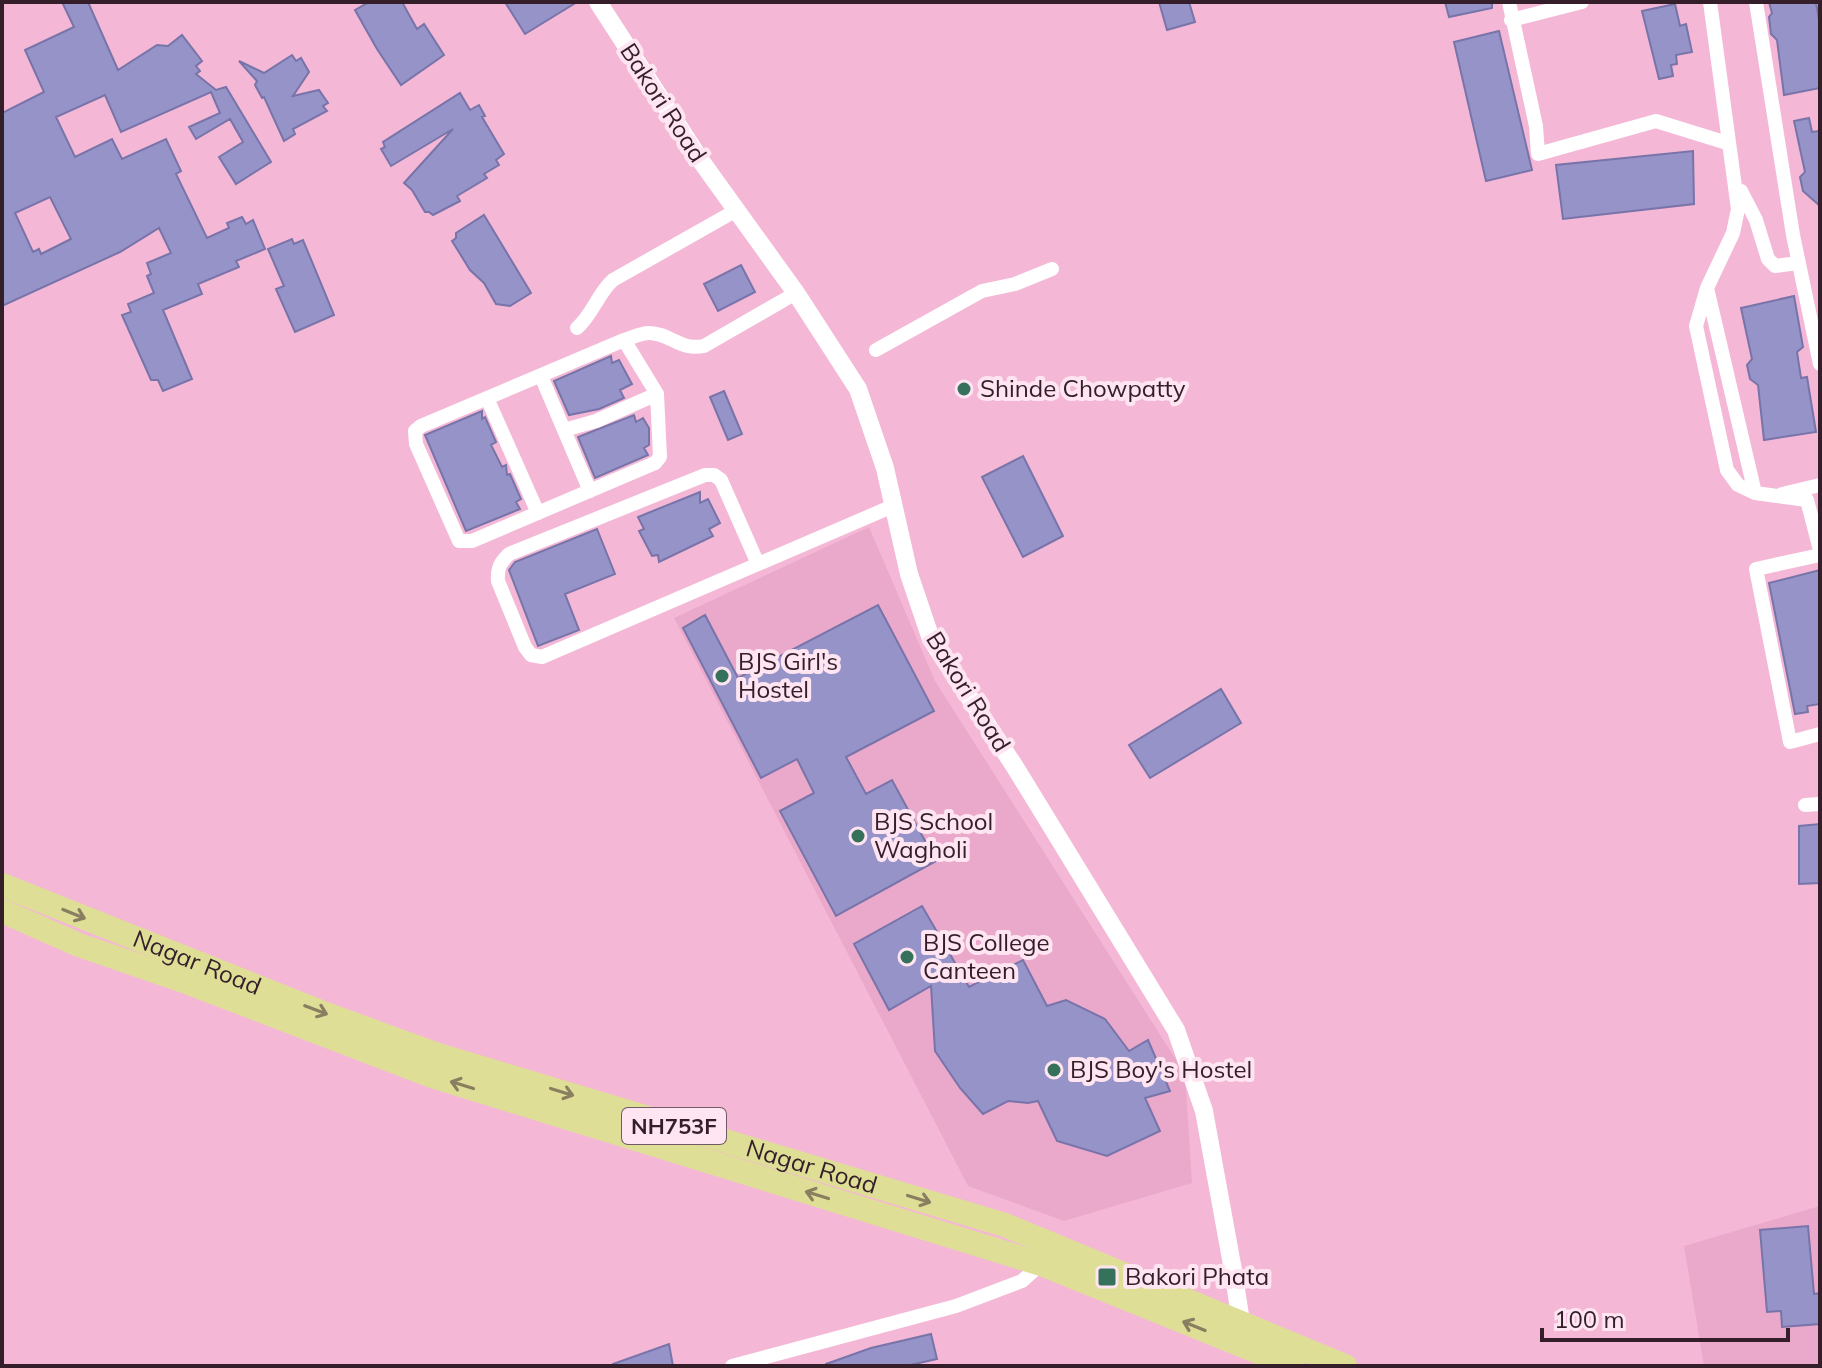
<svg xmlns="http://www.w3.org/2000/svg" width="1822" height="1368" font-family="Mulish,sans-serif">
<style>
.built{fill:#eaa9cb}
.building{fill:#9693c9;stroke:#7874a9;stroke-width:2;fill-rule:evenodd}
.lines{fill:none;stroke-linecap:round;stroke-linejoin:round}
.minor{stroke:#fff;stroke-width:14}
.tertiary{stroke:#fff;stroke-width:18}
.trunk{stroke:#dfde96;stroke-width:24}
.oneway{stroke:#8a7e60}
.poi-dot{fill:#36715c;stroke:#fee5f1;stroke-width:3}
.labels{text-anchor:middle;stroke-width:8;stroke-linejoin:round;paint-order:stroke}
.shield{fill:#fee5f1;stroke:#715a66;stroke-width:2}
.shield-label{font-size:22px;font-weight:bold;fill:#341e2a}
.street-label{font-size:24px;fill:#341e2a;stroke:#fee5f1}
.poi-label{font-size:24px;fill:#341e2a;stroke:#fee5f1;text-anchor:start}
</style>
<rect width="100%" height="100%" fill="#f4b8d6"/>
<path class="built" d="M869 527 935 681 1185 1074 1192 1183 1064 1221 968 1186 674 618Z
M1820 1206V1366H1704L1684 1246Z"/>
<path class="building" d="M62 2H88L118 70 157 45 168 46 182 35 202 61 196 66 200 71 196 74 216 90 226 87 271 162 236 184 219 157 243 142 230 119 196 139 189 127 220 113 211 92 121 132 105 95 56 117 75 157 112 139 122 159 166 139 181 171 176 174 207 238 229 228 227 223 242 217 246 224 253 220 265 249 236 261 239 267 198 284 202 294 163 310 192 379 163 391 158 380H151L122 315 131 312 128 304 154 293 147 276 151 274 147 263 171 253 159 228 120 252 2 306V113L44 92 25 50 74 27ZM50 197 71 239 41 254 39 249 33 252 15 213Z
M369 2H402L417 29 424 24 444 55 401 85 377 49 355 10Z
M505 2H577L525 34Z
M1159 2H1189L1195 22 1167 30Z
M1445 2H1492V8L1449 17Z
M1769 2H1816L1820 26V88L1784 95 1777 40 1771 34 1769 17 1772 13Z
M1675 4 1680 26 1686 24 1692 52 1676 55 1677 64 1671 65 1673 76 1659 79 1642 11Z
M1499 31 1532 170 1486 181 1454 42Z
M292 55 296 61 301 58 309 72 293 96 319 90 328 103 323 106 327 111 293 129 295 134 284 141 264 97 262 98 255 85 257 81 239 61 264 73Z
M460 93 470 110 479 105 485 116 482 117 504 154 496 160 499 165 484 174 487 178 457 196 460 201 433 215 429 212H425L412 190 404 183 453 129 391 166 381 149 385 147 383 142Z
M1809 118 1812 132 1820 131V206L1803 191 1800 177 1805 172 1794 121Z
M1693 151 1694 204 1563 219 1556 165Z
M484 215 531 293 510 306 496 304 484 283 470 270 452 241 456 238V233Z
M292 239 294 244 303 240 334 315 295 332 276 289 284 286 268 249Z
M741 265 755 292 718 311 704 284Z
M1794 296 1803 347 1797 352 1801 378 1807 377 1816 432 1764 440 1758 385 1750 379 1747 365 1752 359 1741 308Z
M611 356 612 363 619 360 632 384 620 390 624 398 599 409 569 415 554 381Z
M724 391 742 434 728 440 710 397Z
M482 411V419L485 417 496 442 491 445 502 467 506 465 507 475 510 474 521 499 516 502 520 509 466 531 425 435Z
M634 415 636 422 643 418 649 428V445L644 448 648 455 595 478 578 437Z
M1023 456 1063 536 1023 557 982 477Z
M700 492V503L708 499 720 523 709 529 713 536 659 562 658 555 652 556 639 531 644 529 638 517Z
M597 529 615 574 565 594 579 630 538 646 509 570 515 562Z
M1820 570V704L1807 706 1808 712 1795 714 1769 583Z
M878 605 934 711 846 757 866 794 892 780 936 861 836 916 780 811 814 793 797 759 761 778 683 628 705 615 738 678Z
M1221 689 1241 723 1150 778 1129 745Z
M1820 824V883L1799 884V826Z
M922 906 969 987 1023 960 1047 1006 1066 1000 1105 1019 1129 1051 1148 1040 1170 1091 1145 1098 1160 1131 1107 1156 1057 1141 1038 1101 1028 1103 1008 1101 983 1114 960 1088 935 1051 931 986 889 1010 854 944Z
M1808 1226 1814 1294 1820 1293V1324L1782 1327 1781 1311 1767 1312 1760 1230Z
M931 1334 937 1359 906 1366H826V1364L871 1348Z
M669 1344 673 1366H613V1364Z"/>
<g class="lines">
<path class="minor" d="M1509 2 1536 126 1538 154 1656 121 1727 143
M1710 2 1738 209 1733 233 1707 288 1755 493
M1756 2 1793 235 1820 364
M1511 20 1582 2
M1741 191 1756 220 1768 259 1775 266 1798 263
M1707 288 1696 326 1727 470 1738 485 1755 493 1807 500 1820 550
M577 328C593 314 598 293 613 280L735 211
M624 340 657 394 660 457 655 463 472 541H459L416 444 415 431 421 426 624 340C632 338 640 333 649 333 670 333 680 351 704 346L796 293
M876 350 982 291 1015 284 1052 269
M541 376 590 491
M487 398 538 513
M564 430 596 421 657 394
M1782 494 1820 485
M1820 555 1756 569 1790 742 1820 734
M758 564 721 480 714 475H705L509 554C500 563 497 568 498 581L525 647 531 655 542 657 893 506
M1805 805 1820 804
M732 1366 956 1306 1022 1281 1041 1264"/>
<path class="tertiary" d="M598 2 701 161 796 293 858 389 885 468 909 574 931 639 1015 767 1176 1030 1204 1111 1233 1270 1241 1322 1239 1332"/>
<g class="trunk">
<path id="s1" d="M2 885 323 1013 438 1055 1005 1225 1345 1366"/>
<path d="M2 911 79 945 189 983 432 1076 1041 1264 1293 1366"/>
</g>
</g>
<defs><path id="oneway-shaft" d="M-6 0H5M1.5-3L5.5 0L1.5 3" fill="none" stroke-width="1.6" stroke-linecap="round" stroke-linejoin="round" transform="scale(2)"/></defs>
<g class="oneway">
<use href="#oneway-shaft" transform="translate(74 914) rotate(22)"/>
<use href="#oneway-shaft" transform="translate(316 1010) rotate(21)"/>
<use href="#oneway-shaft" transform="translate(462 1085) rotate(-163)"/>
<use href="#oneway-shaft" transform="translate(562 1092) rotate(17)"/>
<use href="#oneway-shaft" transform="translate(817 1195) rotate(-163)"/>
<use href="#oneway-shaft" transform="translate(919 1199) rotate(17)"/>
<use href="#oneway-shaft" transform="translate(1194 1326) rotate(-158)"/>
</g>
<g class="poi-dot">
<circle cx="964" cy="389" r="8"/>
<circle cx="722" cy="676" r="8"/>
<circle cx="858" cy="836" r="8"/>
<circle cx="907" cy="957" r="8"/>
<circle cx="1054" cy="1070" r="8"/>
<rect x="1097" y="1267" width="20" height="20" rx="4"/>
</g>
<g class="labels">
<rect class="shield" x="622" y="1108" width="104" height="36" rx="6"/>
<g class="shield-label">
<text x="674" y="1134">NH753F</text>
</g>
<g class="street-label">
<text transform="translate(663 103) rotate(57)" y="8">Bakori Road</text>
<text transform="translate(968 692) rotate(58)" y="8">Bakori Road</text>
<text dy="8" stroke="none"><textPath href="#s1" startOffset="210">Nagar Road</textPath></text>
<text dy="8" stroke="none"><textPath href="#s1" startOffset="858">Nagar Road</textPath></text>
</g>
<g class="poi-label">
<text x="980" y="397">Shinde Chowpatty</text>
<text x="738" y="670">BJS Girl's<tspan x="738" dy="28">Hostel</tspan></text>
<text x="874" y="830">BJS School<tspan x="874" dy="28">Wagholi</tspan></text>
<text x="923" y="951">BJS College<tspan x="923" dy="28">Canteen</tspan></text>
<text x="1070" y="1078">BJS Boy's Hostel</text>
<text x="1125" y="1285">Bakori Phata</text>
</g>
</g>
<rect width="1822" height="1368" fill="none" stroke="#341e2a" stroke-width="8"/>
<path d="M1542 1328v12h246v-12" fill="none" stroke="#341e2a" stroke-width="4"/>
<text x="1554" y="1328" font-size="24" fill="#341e2a" stroke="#fee5f1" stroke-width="6" paint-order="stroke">100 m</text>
</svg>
